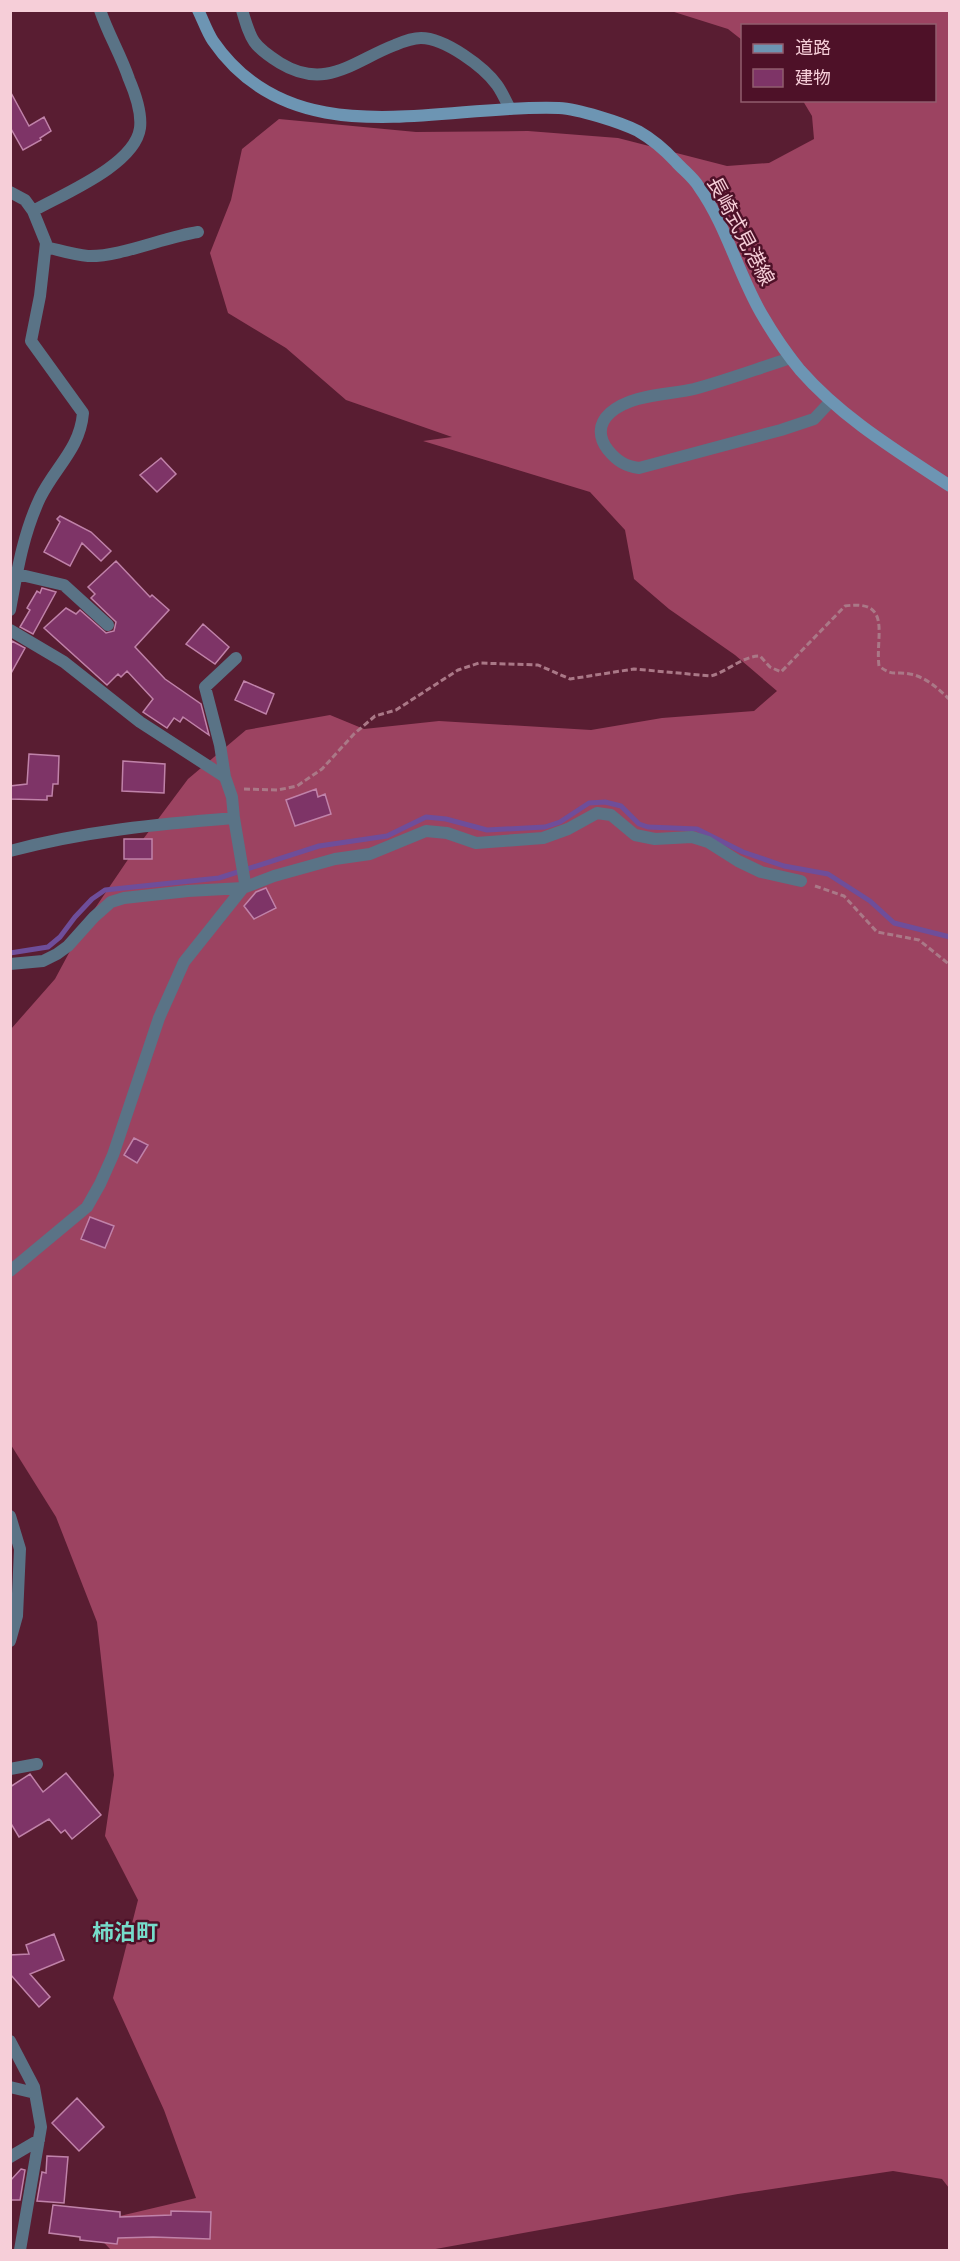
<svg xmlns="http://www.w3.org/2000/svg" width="960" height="2261" font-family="'Public Sans','Noto Sans JP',sans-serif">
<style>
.forest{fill:#9c4361}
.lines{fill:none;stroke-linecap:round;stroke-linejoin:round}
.stream{stroke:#6e4e9a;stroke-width:5}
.building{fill:#7e3467;stroke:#c082a9;stroke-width:1.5}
.path{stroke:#aa7887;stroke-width:3;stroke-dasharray:6 3;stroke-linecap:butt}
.street{stroke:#5a7386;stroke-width:12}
.secondary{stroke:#6d95b3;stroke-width:12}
.labels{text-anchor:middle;stroke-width:5;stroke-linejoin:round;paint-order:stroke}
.street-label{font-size:20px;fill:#f6ced8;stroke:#4e1128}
.quarter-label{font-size:22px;font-weight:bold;fill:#76dccb;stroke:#4e1128}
</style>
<rect width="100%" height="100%" fill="#591d32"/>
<path class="forest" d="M671 11H949V2188L942 2179 893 2171 738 2194 430 2250H111L86 2224 196 2198 164 2110 113 1998 138 1900 105 1836 114 1775 97 1622 56 1517 11 1445V1029L55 979 85 923 129 858 188 779 246 730 330 715 364 729 439 721 591 730 662 718 754 711 777 691 735 655 669 609 634 579 625 530 590 492 423 441 452 437 346 400 286 348 228 313 210 253 231 200 242 149 279 119 416 132 528 131 618 138 727 166 769 163 814 139 812 116 803 101 934 100V26H742V40L728 29Z"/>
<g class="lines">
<path class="stream" d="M10 953 48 947 60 937 75 917 92 899 105 890 219 878 319 846 387 836 426 817 446 819 487 830 545 827 560 822 589 803 605 802 621 806 639 824 648 827 697 829 743 852 784 866 828 874 870 901 894 923 950 937"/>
</g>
<path class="building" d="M10 91 29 126 44 117 51 131 40 138 41 140 23 150 10 127Z
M161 458 176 474 157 492 140 475Z
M60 516 91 532 111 551 101 561 82 543 70 566 44 552 60 522 57 519Z
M116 561 150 597 152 595 169 610 135 647 165 679 201 704 209 735 183 717 180 722 174 718 167 728 143 712 153 699 127 671 121 677 118 674 107 685 44 628 66 608 76 614 80 610 106 633 114 631 116 622 91 598 95 594 88 587Z
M42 588 56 592 33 634 20 627 30 610 27 608 37 591 40 593Z
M203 624 229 647 215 664 186 644Z
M12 641 25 648 10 675V644Z
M244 681 274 694 266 714 235 700Z
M29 754 59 756 58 784H53L52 796H47V800L10 799V786L27 784Z
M123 761 165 764 164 793 122 791Z
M316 789 318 797 325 794 331 814 295 826 286 800Z
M124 839H152V859H124Z
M266 888 276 908 254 919 244 906 256 892Z
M134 1138 148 1145 137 1163 124 1155Z
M90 1217 114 1226 105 1248 81 1239Z
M66 1773 101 1815 72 1839 65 1830 61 1833 49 1819 19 1837 10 1822V1787L30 1774 43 1792Z
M54 1934 64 1960 30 1974 50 1997 39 2007 10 1974V1955L29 1954 26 1945Z
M77 2098 104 2127 79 2151 52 2123Z
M47 2156 68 2157 64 2203 37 2201 42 2172 46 2173Z
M21 2169 25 2170 20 2200H10V2181Z
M53 2205 120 2212V2217L171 2215V2211L211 2212 210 2239 153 2237 118 2238 117 2244 80 2240V2237L49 2233Z"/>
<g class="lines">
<path class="path" d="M244 789 278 790 297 786 322 769 354 734 375 716 396 710 458 670 479 663 538 665 570 679 634 669 711 676C728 671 743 656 760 656L770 667 781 672 845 606C893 599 875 636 879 666 893 677 896 671 910 674 926 677 939 689 950 700
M815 886 844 896 877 932 919 940 950 965"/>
<path class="street" d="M242 10C251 41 253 46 280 63 326 91 353 61 395 45 402 42 413 38 421 38 445 38 484 67 497 85 502 92 506 101 510 109
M10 192 25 200 33 211 46 243 40 296 31 341 83 413C80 449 55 467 40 498 23 534 17 572 10 610
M33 211C63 194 135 165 140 128 142 112 135 93 129 79 121 55 108 34 100 10
M46 247C59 250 74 255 88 256 120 257 164 237 198 232
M791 358C759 368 727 380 694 389 668 395 631 394 610 413 598 424 598 437 608 450 617 461 625 466 639 468L781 430 814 419 831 401
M17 574 64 585 108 625
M10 630 64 662 140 722 225 777 232 797 234 818 245 883 243 888 184 962 159 1018 113 1155 100 1184 87 1207 10 1271
M225 777 220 745 205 687 236 658
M10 851C85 831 158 824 234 818
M10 964 43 961 57 954 68 946 94 917 111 902 124 898 188 891 243 888 274 876 335 859 370 854 426 831 447 833 476 843 543 838 568 829 597 813 611 815 635 835 655 839 692 837 708 842 738 861 761 872 801 881
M10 1516 20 1549 17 1616 10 1641
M10 1769 37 1764
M10 2041 34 2087 41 2127 20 2250
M10 2087 35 2093
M10 2157 39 2140"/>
<path class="secondary" d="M198 10C203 20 207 32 213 41 294 159 441 103 559 108 578 109 620 122 638 131 652 139 665 150 676 162 683 170 693 177 699 187 726 225 738 273 761 313 772 332 786 353 800 370 842 418 897 451 950 486"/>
</g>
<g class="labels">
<g class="street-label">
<text transform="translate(741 231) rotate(62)" y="7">長崎式見港線</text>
</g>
<g class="quarter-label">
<text x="125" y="1940">柿泊町</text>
</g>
</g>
<rect width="960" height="2261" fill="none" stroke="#f6ced8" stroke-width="24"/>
<rect x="741" y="24" width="195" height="78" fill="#4e1128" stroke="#915d6e" stroke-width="1.5"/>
<rect x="753" y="44" width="30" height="9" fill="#6d95b3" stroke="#915d6e" stroke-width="1.5"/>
<text x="795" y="54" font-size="18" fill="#f6ced8">道路</text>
<rect x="753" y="69" width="30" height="18" fill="#7e3467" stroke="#915d6e" stroke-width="1.5"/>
<text x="795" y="84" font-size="18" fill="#f6ced8">建物</text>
</svg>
